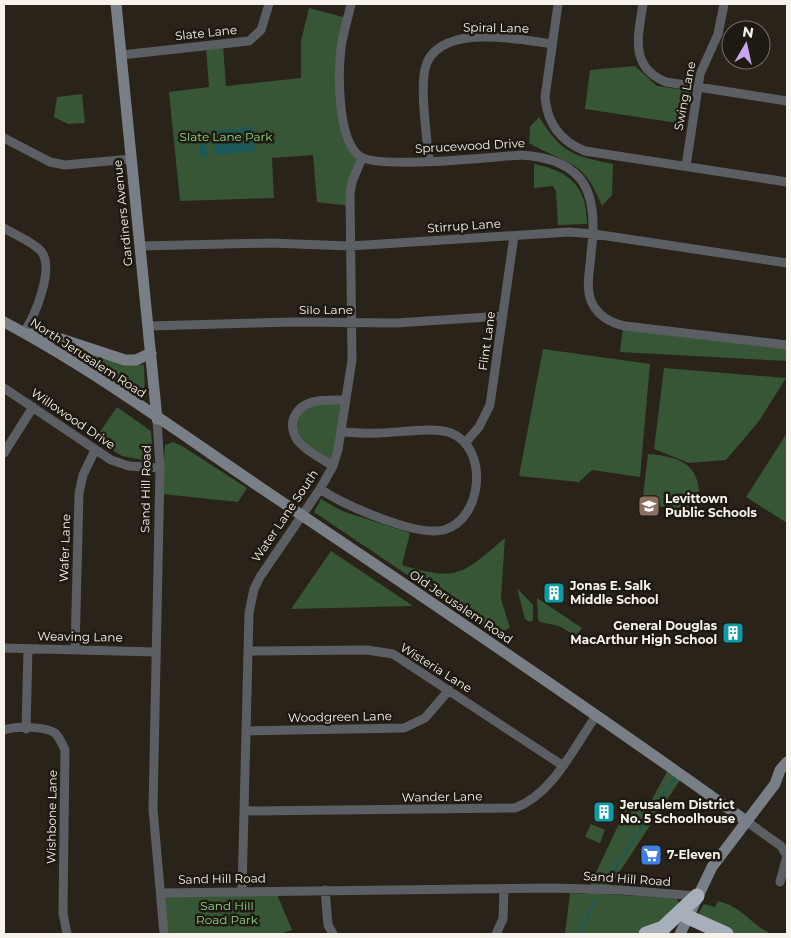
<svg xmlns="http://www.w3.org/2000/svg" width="791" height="938" font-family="Montserrat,sans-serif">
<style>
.green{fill:#375635}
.water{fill:#1a5859}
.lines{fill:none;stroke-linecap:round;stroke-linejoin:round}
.stream{stroke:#1a5859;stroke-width:2}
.minor{stroke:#5b5e63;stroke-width:9}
.secondary{stroke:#797f86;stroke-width:11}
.motorway{stroke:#a6afba;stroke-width:15}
.labels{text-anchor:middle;stroke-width:5;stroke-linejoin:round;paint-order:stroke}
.street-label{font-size:12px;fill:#f7f3ec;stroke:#1f1a11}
.park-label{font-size:12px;fill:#8bd687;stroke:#1f1a11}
.poi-label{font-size:12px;font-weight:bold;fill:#f7f3ec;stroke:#1f1a11;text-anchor:start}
</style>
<rect width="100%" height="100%" fill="#29231a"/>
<path class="green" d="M309 8 347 18 343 33V129L361 158 350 206 317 202 313 155 272 158 274 198 180 201 169 92 209 87 206 48 223 46 226 86 301 78V41Z
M635 66 657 86 691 91 684 124 585 109 590 70Z
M82 94 85 123 68 124 54 117 57 97Z
M539 117C563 154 571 155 613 164L612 195 602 206C583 158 569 166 529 143L530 127Z
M534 164C569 171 587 186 587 224L558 225 556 191 553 186 534 188Z
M623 327 787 345V361L620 352Z
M58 344 124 364 144 365 145 398Z
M543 349 650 364 640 477 592 470 579 482 519 476Z
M664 368 786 378 759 421 726 460 689 463 654 449Z
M345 400 333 464 303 445 294 421 308 404Z
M117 407 151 431 153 459 149 461 122 456 95 439Z
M787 433V523L746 497Z
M173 442 182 446 247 488 238 502 162 494 165 445Z
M648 454C686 457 704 468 698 510L642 505Z
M321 499 342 511 410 533 402 565C459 582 462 574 505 538L501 599 510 628 495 634 314 512Z
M331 551 413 606 291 609Z
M517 588 533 605V620L530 622 525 619Z
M537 598 582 628 576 636 559 626 540 622 538 619Z
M669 768 682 777 605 894 668 898 677 899 679 903 660 923 634 934H565L570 893 586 894 630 800 650 803Z
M591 824 605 830 600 843 585 837Z
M276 892 292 930 280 934H165L162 893Z
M718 901C745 908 750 925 772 934H734L701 918 699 912 704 904 715 907Z"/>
<path class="water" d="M253 127 255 151 216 155 213 131 237 129 238 133H241L240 128Z
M205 132 207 156 200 157 198 133Z"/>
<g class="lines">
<path class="stream" d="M607 880 675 776
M579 934 596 899"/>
<path class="minor" d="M351 4C348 18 343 33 341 48 338 74 337 142 361 157 381 169 491 157 521 155 587 159 599 195 591 254 590 270 585 288 592 303 599 317 611 323 625 326L787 345
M558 4 545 97C547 123 560 141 585 151L787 182
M643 4C638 36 629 67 666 82L787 101
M121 55 249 41 261 30 269 4
M4 138 50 162 65 165 131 159
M429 161C427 138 420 89 425 69 436 22 518 39 552 44
M686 166 700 74 718 34 724 4
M4 228C15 235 32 241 41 251 55 268 35 316 24 332
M140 246 271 243 350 246 569 232 594 234 787 263
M149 326 295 322 396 323 503 316
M4 388 111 460 129 466 160 468
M157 419 160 468 153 809 164 934
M465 443 479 427 490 405 514 236
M4 453 33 407
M333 466C322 459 307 452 298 441 294 436 291 427 293 420 301 397 326 400 346 400
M320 489C344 505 416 537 444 530 483 519 489 448 451 433 434 426 398 433 379 433 366 434 354 432 341 432
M4 648 155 652
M75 650 79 493 83 475 95 450
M248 651 367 650 393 654 562 765
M26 729 28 649
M4 730C15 726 45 726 55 733 60 738 62 744 65 750L63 913 67 934
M246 731 404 728 425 718 449 690
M244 811 515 808C553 794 574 747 596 716
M746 821 781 846 787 856
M780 882 787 856
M325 890 328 925 333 934
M242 891 249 613 254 589 260 577 320 489 333 466 338 450 352 360 350 194 352 182 362 158
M161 893 553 888 621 890 697 896
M496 934 503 919 504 890"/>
<path class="secondary" d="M116 4 157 419
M4 322C100 373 189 440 279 500 436 605 593 711 746 821
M31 334 61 339 125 360H136L151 353
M680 934 712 867 775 784 780 770 787 762"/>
<path class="motorway" d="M688 917 726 934
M646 934 663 928 697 896"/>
</g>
<defs>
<g id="school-square" transform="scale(1.125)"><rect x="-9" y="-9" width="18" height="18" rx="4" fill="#8d6e63" stroke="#1f1a11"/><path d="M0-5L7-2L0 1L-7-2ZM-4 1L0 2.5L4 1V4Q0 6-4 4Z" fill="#fff"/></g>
<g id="building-square" transform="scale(1.125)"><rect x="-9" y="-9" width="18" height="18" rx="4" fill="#0f9aa8" stroke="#1f1a11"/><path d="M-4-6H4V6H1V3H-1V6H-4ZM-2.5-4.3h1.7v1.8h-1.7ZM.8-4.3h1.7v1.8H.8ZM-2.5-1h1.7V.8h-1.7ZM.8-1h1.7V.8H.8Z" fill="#fff"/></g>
<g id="supermarket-square" transform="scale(1.125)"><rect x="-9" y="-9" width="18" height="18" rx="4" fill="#3f7fe0" stroke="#1f1a11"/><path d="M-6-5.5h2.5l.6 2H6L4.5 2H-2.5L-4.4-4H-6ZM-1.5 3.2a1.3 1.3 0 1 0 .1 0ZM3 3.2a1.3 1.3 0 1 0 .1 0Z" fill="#fff"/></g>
</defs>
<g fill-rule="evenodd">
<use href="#school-square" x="649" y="506"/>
<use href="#building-square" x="554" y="593"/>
<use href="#building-square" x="733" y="633"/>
<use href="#building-square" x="604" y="812"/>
<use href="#supermarket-square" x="651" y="855"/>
</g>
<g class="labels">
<g class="street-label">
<text transform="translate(496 28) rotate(1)" y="4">Spiral Lane</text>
<text transform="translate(206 33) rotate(-6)" y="4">Slate Lane</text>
<text transform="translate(685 96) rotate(-79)" y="4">Swing Lane</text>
<text transform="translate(470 146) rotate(-3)" y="4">Sprucewood Drive</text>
<text transform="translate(123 213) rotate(-96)" y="4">Gardiners Avenue</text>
<text transform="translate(464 226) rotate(-4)" y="4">Stirrup Lane</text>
<text x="326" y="314">Silo Lane</text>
<text transform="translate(487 341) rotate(-82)" y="4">Flint Lane</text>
<text transform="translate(88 358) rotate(33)" y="4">North Jerusalem Road</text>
<text transform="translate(73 419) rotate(34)" y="4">Willowood Drive</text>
<text transform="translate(146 489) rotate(-89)" y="4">Sand Hill Road</text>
<text transform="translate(285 516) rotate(-56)" y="4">Water Lane South</text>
<text transform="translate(65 548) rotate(-88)" y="4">Wafer Lane</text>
<text transform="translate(461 607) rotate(34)" y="4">Old Jerusalem Road</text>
<text transform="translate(80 637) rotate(1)" y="4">Weaving Lane</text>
<text transform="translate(436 668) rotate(32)" y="4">Wisteria Lane</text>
<text transform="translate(340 717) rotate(-1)" y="4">Woodgreen Lane</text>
<text transform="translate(442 797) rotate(-1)" y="4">Wander Lane</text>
<text transform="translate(52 817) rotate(-89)" y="4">Wishbone Lane</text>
<text transform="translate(222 879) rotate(-1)" y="4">Sand Hill Road</text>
<text transform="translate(627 879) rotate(4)" y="4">Sand Hill Road</text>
</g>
<g class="park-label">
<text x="226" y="141">Slate Lane Park</text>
<text x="227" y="910">Sand Hill<tspan x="227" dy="14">Road Park</tspan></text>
</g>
<g class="poi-label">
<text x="665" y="503">Levittown<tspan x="665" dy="14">Public Schools</tspan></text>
<text x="570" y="590">Jonas E. Salk<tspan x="570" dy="14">Middle School</tspan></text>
<text x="717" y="630" text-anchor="end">General Douglas<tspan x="717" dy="14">MacArthur High School</tspan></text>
<text x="620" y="809">Jerusalem District<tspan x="620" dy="14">No. 5 Schoolhouse</tspan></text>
<text x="667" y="859">7-Eleven</text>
</g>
</g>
<rect width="791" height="938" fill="none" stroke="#f7f3ec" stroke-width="10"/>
<g transform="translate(746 45) rotate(9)"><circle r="24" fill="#1f1a11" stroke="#757169"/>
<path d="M0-4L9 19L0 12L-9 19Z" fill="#c8a6ef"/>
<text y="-8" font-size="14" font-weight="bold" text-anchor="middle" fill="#f7f3ec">N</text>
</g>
</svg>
